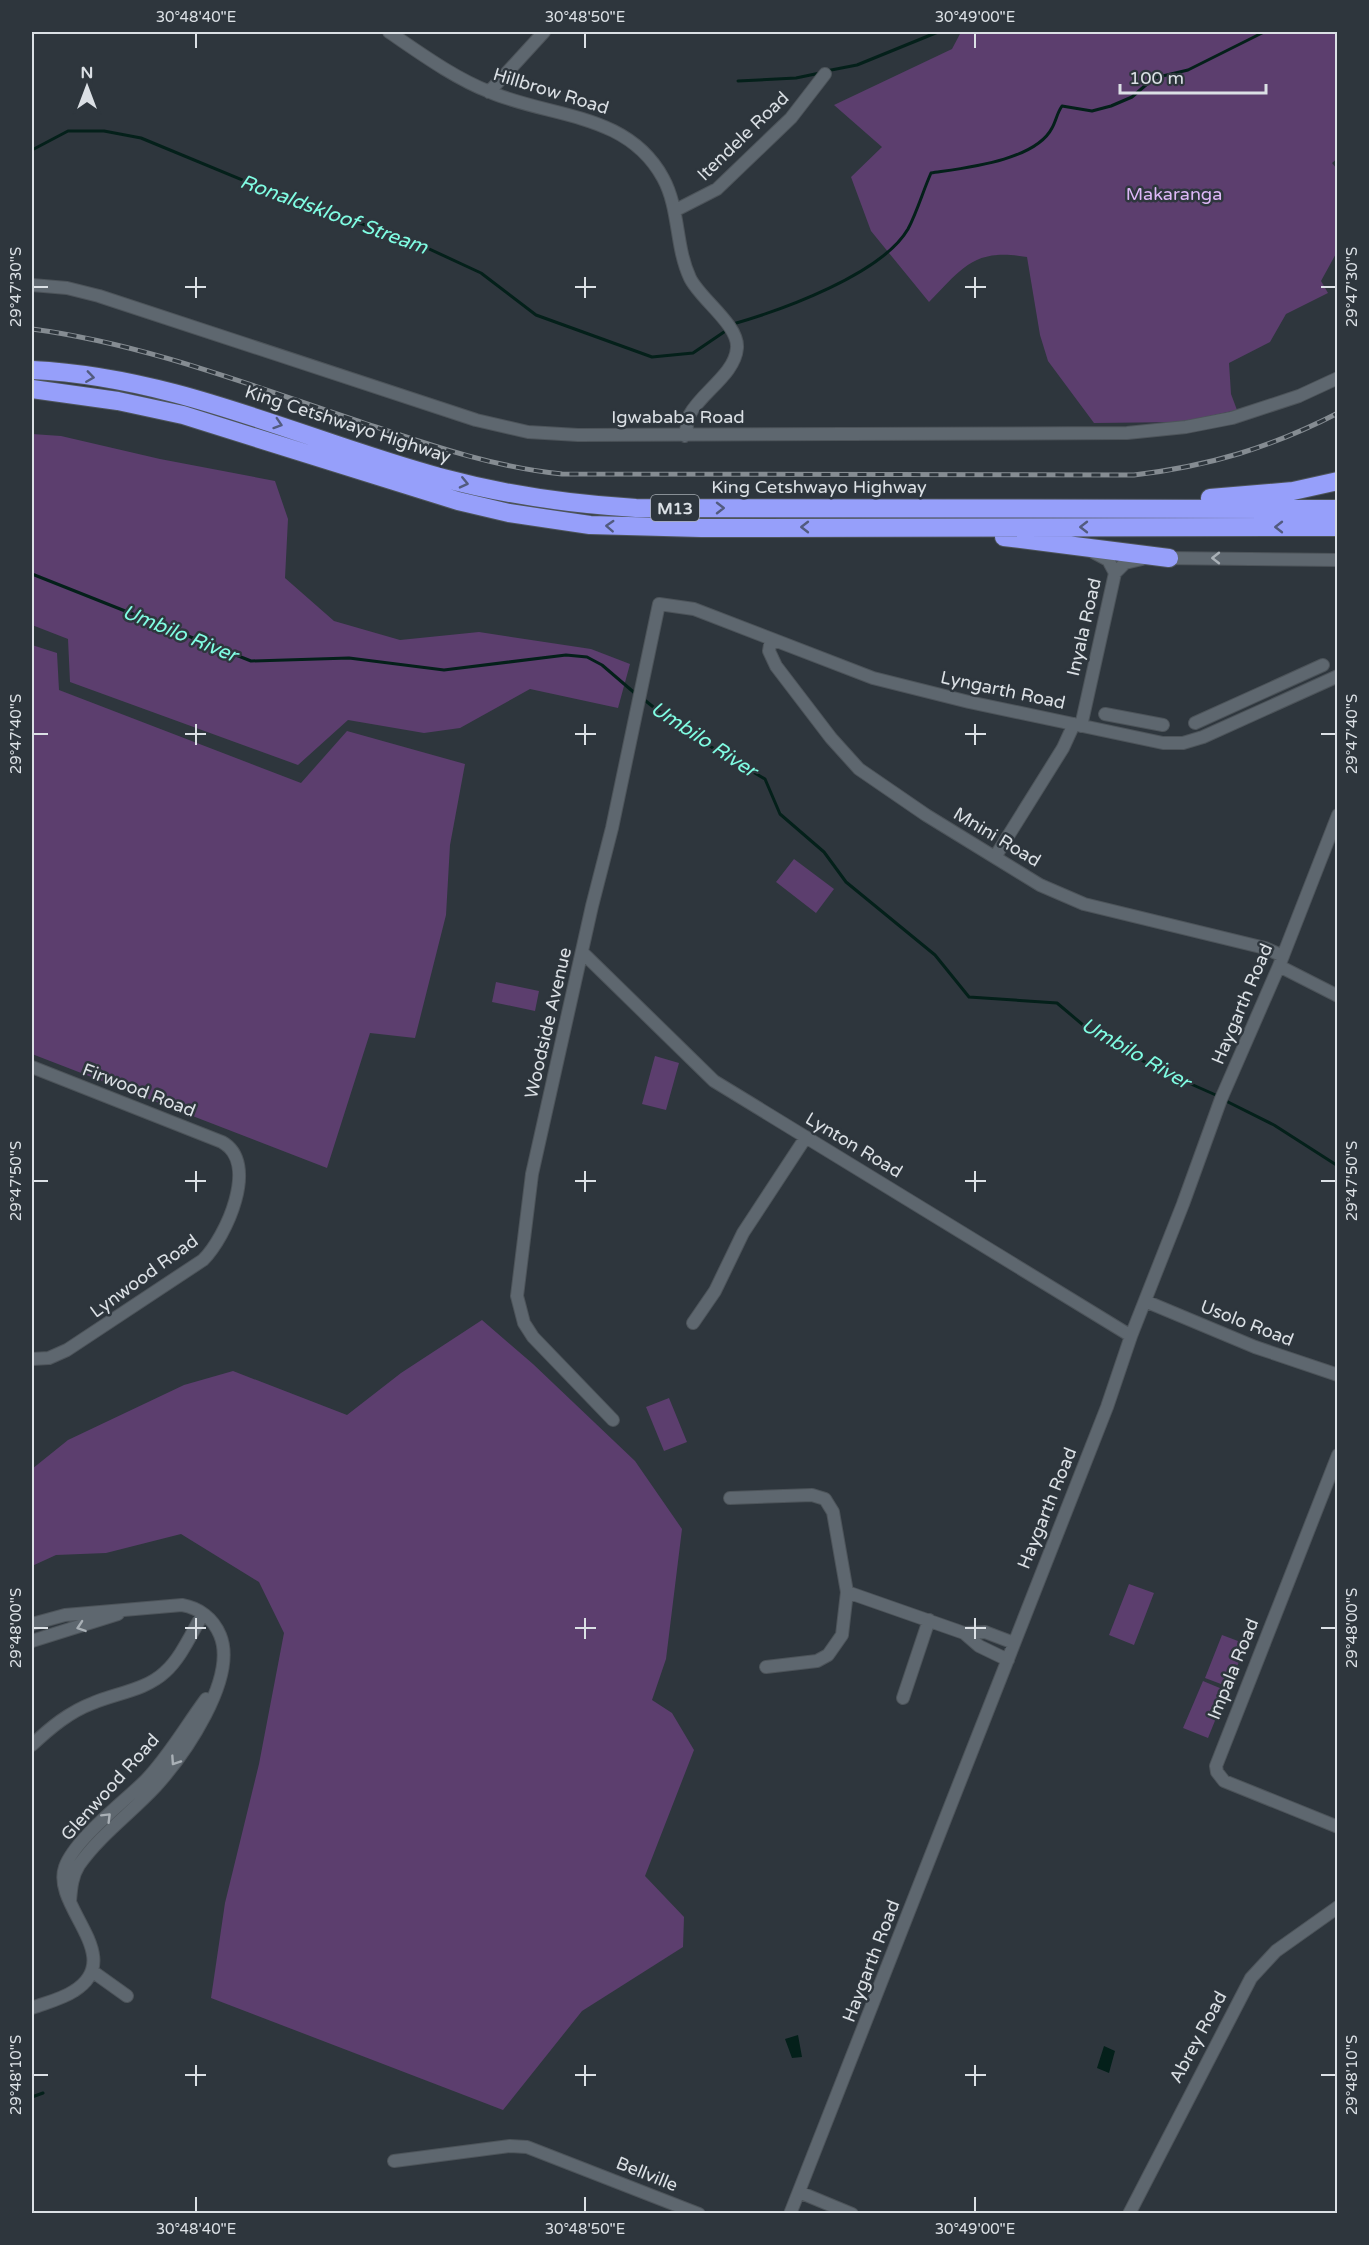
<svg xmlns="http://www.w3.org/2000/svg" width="1369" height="2245" font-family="'Varela Round',sans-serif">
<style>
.green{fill:#5c3e6e}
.water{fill:#04201a}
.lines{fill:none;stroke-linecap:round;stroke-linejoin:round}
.stream{stroke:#04201a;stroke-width:3}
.minor-casing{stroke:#4d545a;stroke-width:14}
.motorway-casing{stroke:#4d545a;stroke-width:20}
.minor{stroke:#5e676f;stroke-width:12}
.motorway{stroke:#969ffa;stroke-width:18}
.rail-casing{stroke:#858c92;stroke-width:5}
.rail{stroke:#2e363d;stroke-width:3;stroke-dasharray:9;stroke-linecap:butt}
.oneway{stroke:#525b7f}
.oneway2{stroke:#a9b0b6}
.ticks{fill:none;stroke:#dbe0e5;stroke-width:2}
.labels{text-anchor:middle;stroke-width:5;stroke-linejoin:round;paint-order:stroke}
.shield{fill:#2e363d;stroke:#a7adb3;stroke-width:1.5}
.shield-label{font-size:16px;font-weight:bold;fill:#dbe0e5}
.street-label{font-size:18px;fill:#dbe0e5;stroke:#2e363d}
.park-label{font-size:18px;fill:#ddb8f7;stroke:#2e363d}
.water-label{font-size:20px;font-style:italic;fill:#80fde3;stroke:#2e363d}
.neatline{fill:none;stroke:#dbe0e5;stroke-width:2}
.ticks-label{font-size:15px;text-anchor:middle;fill:#dbe0e5}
</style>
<rect width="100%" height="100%" fill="#2e363d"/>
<path class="green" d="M961 32H1337L1338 158 1332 163 1337 169 1338 250 1321 281 1328 293 1286 314 1270 342 1229 363 1231 394 1237 410 1183 422 1094 423 1048 361 1040 335 1027 257C973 248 963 268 929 302L871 231 851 177 882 147 834 105 952 49Z
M32 434 61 436 160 459 275 481 288 519 285 578 334 621 400 640 479 632 591 649 630 664 618 708 530 689 460 728 424 733 348 720 298 765 70 682 68 639 32 625Z
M32 645 57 653 59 690 301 783 347 731 465 764 450 845 446 915 415 1038 370 1033 327 1168 32 1054Z
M794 859 834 889 816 913 776 882Z
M496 982 539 991 535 1011 492 1002Z
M655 1056 679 1063 666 1110 642 1104Z
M482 1320 533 1364 635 1461 682 1529 666 1659 652 1700 672 1713 694 1750 645 1876 684 1917 683 1947 582 2011 503 2110 211 1998 225 1903 259 1764 284 1633 259 1582 181 1534 106 1553 56 1555 32 1566V1469L68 1440 184 1385 233 1371 347 1415 401 1373Z
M669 1398 687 1442 664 1451 646 1407Z
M1129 1584 1154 1593 1134 1645 1109 1635Z
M1222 1635 1246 1644 1229 1687 1205 1678Z
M1203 1681 1227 1691 1208 1738 1183 1728Z"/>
<path class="water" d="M798 2035 802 2057 792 2058 785 2039Z
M1104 2046 1115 2051 1109 2073 1097 2068Z"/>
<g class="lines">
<path class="stream" d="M826 71 857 65 938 32
M738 81 796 78 820 73
M32 150 68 131H104L141 138 320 212 397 234 481 273 536 315 652 357 693 353 724 332
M733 324C782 310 882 274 908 229 917 212 923 191 931 173 964 168 1035 161 1052 128 1056 121 1057 113 1062 106L1092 111 1111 106 1132 97 1154 78 1188 70 1264 32
M32 574 251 661 349 658 444 670 566 655 587 657 602 665 637 695
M642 698 681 729 765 779 780 814 824 852 846 882 935 955 969 997 1057 1003 1089 1030 1157 1069 1218 1096
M1224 1100 1274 1125 1338 1166
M32 2097 43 2093"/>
<g class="minor-casing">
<path id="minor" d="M389 32C420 53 454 78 490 92 551 118 627 112 663 178 680 209 675 246 690 278 700 299 739 325 737 348 735 374 702 392 690 414 687 420 687 429 685 436
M489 92 544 32
M676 210 717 189 791 118 825 74
M32 285 67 288 99 296 476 420 528 432 578 435 1127 433 1186 427 1232 418 1299 396 1338 378
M1093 552 1108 560 1115 573
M1162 558 1338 560
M771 639 769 651 776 666 831 738 859 769 926 815 1040 885 1084 904 1265 948 1283 956
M1105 714 1163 725
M1195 723 1323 665
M1081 726 1115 573 1125 563 1142 559
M995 857 1063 748 1074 724
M583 953 714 1081 1131 1336
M1279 966 1338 996
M32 1067 222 1142C260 1163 226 1237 203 1260L67 1350 49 1358 32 1359
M1145 1301 1255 1347 1338 1375
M693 1323 715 1291 743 1233 806 1137
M613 1420 533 1337 524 1323 517 1296 532 1174 592 906 612 828 659 604 694 609 873 678 969 702 1163 743H1183L1203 737 1338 676
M1338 1455 1216 1766 1217 1772 1224 1781 1338 1827
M730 1498 812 1495 825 1499 833 1512 847 1592 842 1635 828 1655 817 1661 766 1667
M847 1592 964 1633 985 1632 1014 1643
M32 1624 65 1615 182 1605C199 1608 213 1618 220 1635 238 1678 184 1755 156 1786 131 1813 100 1835 79 1865 72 1876 71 1888 70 1901
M964 1633 979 1646 1008 1660
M32 1641 118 1614
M903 1698 929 1620
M32 1745C50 1728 69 1712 93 1703 117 1693 146 1690 165 1672 181 1658 192 1632 203 1614
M92 1971 127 1996
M32 2008C45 2003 62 1999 74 1991 128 1957 51 1906 65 1867 75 1839 124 1802 146 1780 169 1756 186 1726 206 1699
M394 2161 510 2146 527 2147 699 2214
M799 2192 852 2214
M790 2214 1107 1407 1131 1336 1183 1204 1221 1099 1279 966 1338 815
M1129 2214 1251 1978 1276 1951 1338 1907"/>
</g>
<g class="motorway-casing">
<path id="motorway" d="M32 370C179 377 305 441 443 478 506 495 570 504 636 508L1338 509
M32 389 118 401 183 415 458 501 509 513 590 525 701 528 1338 527
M1210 498 1293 491 1338 481
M1004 537 1169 558"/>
</g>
<use href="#minor" class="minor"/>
<use href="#motorway" class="motorway"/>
<g class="rail-casing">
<path id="rail" d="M32 329C146 344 255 387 364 423 430 445 493 467 562 474L1134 475C1209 466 1270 448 1338 413"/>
</g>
<use href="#rail" class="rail"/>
</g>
<defs><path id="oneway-chevron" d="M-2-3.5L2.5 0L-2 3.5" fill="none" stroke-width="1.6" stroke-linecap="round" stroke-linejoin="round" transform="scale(1.5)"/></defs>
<g class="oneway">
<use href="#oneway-chevron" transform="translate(90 377) rotate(8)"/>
<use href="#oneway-chevron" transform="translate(278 424) rotate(18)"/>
<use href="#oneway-chevron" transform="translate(464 483) rotate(13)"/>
<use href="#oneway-chevron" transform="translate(720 508)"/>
<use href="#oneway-chevron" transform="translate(610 526) rotate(-177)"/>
<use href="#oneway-chevron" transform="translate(805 527) rotate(180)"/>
<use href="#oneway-chevron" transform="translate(1084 527) rotate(180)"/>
<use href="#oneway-chevron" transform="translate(1279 527) rotate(-180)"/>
</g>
<g class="oneway2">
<use href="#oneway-chevron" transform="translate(1216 558) rotate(-180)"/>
<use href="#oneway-chevron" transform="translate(81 1627) rotate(161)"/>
<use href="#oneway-chevron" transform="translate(175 1761) rotate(124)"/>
<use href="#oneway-chevron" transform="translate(107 1817) rotate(-45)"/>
</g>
<path class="ticks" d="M196 33V48M585 33V48M975 33V48M196 277V298M585 277V298M975 277V298M33 287H48M185 287H206M575 287H596M965 287H986M1321 287H1336M196 724V745M585 724V745M975 724V745M33 734H48M185 734H206M575 734H596M965 734H986M1321 734H1336M196 1171V1192M585 1171V1192M975 1171V1192M33 1181H48M185 1181H206M575 1181H596M965 1181H986M1321 1181H1336M196 1618V1639M585 1618V1639M975 1618V1639M33 1628H48M185 1628H206M575 1628H596M965 1628H986M1321 1628H1336M196 2065V2086M585 2065V2086M975 2065V2086M33 2075H48M185 2075H206M575 2075H596M965 2075H986M1321 2075H1336M196 2197V2212M585 2197V2212M975 2197V2212"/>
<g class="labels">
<rect class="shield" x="651" y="495" width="48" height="26" rx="4.5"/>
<g class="shield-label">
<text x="675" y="514">M13</text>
</g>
<g class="street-label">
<text transform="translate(551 91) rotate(17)" y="6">Hillbrow Road</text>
<text transform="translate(743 136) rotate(-44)" y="6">Itendele Road</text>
<text x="678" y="423">Igwababa Road</text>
<text transform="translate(348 424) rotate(18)" y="6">King Cetshwayo Highway</text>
<text x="819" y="493">King Cetshwayo Highway</text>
<text transform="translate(1084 627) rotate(-77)" y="6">Inyala Road</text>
<text transform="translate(1003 690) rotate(12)" y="6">Lyngarth Road</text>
<text transform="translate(997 837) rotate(31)" y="6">Mnini Road</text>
<text transform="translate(1242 1004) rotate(-67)" y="6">Haygarth Road</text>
<text transform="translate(548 1023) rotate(-77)" y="6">Woodside Avenue</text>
<text transform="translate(139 1090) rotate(21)" y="6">Firwood Road</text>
<text transform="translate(854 1145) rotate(31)" y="6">Lynton Road</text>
<text transform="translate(144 1276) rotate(-36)" y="6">Lynwood Road</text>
<text transform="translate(1247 1323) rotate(21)" y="6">Usolo Road</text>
<text transform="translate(1047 1508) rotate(-68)" y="6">Haygarth Road</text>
<text transform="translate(1233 1669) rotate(-68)" y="6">Impala Road</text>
<text transform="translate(110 1787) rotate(-48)" y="6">Glenwood Road</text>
<text transform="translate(871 1961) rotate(-69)" y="6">Haygarth Road</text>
<text transform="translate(1198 2037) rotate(-62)" y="6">Abrey Road</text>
<text transform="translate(647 2174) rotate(22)" y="6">Bellville</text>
</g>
<g class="park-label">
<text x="1174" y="200">Makaranga</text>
</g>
<g class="water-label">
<text transform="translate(334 214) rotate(20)" y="7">Ronaldskloof Stream</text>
<text transform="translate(180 633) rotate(22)" y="7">Umbilo River</text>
<text transform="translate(704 739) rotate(33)" y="7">Umbilo River</text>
<text transform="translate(1136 1053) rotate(30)" y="7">Umbilo River</text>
</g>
</g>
<rect width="1369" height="2245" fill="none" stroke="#2e363d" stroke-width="66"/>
<g transform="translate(87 87)" stroke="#2e363d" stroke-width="4.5" paint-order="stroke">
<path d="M0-4.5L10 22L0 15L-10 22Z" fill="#dbe0e5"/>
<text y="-9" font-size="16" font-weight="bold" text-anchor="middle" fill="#dbe0e5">N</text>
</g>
<path d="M1120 84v9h146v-9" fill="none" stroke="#dbe0e5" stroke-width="3"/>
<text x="1129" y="84" font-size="18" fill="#dbe0e5" stroke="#2e363d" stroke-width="4.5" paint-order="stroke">100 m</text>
<rect x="33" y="33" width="1303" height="2179" class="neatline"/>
<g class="ticks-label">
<text x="196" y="22">30°48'40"E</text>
<text x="585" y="22">30°48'50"E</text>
<text x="975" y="22">30°49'00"E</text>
<text transform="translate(16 287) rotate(-90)" y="5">29°47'30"S</text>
<text transform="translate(1352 287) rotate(-90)" y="5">29°47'30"S</text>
<text transform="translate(16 734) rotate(-90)" y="5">29°47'40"S</text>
<text transform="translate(1352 734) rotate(-90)" y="5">29°47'40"S</text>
<text transform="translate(16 1181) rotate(-90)" y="5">29°47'50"S</text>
<text transform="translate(1352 1181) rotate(-90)" y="5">29°47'50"S</text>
<text transform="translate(16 1628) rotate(-90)" y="5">29°48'00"S</text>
<text transform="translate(1352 1628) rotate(-90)" y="5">29°48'00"S</text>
<text transform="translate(16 2075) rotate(-90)" y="5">29°48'10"S</text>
<text transform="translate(1352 2075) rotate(-90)" y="5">29°48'10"S</text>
<text x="196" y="2234">30°48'40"E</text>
<text x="585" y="2234">30°48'50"E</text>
<text x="975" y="2234">30°49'00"E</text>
</g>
</svg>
